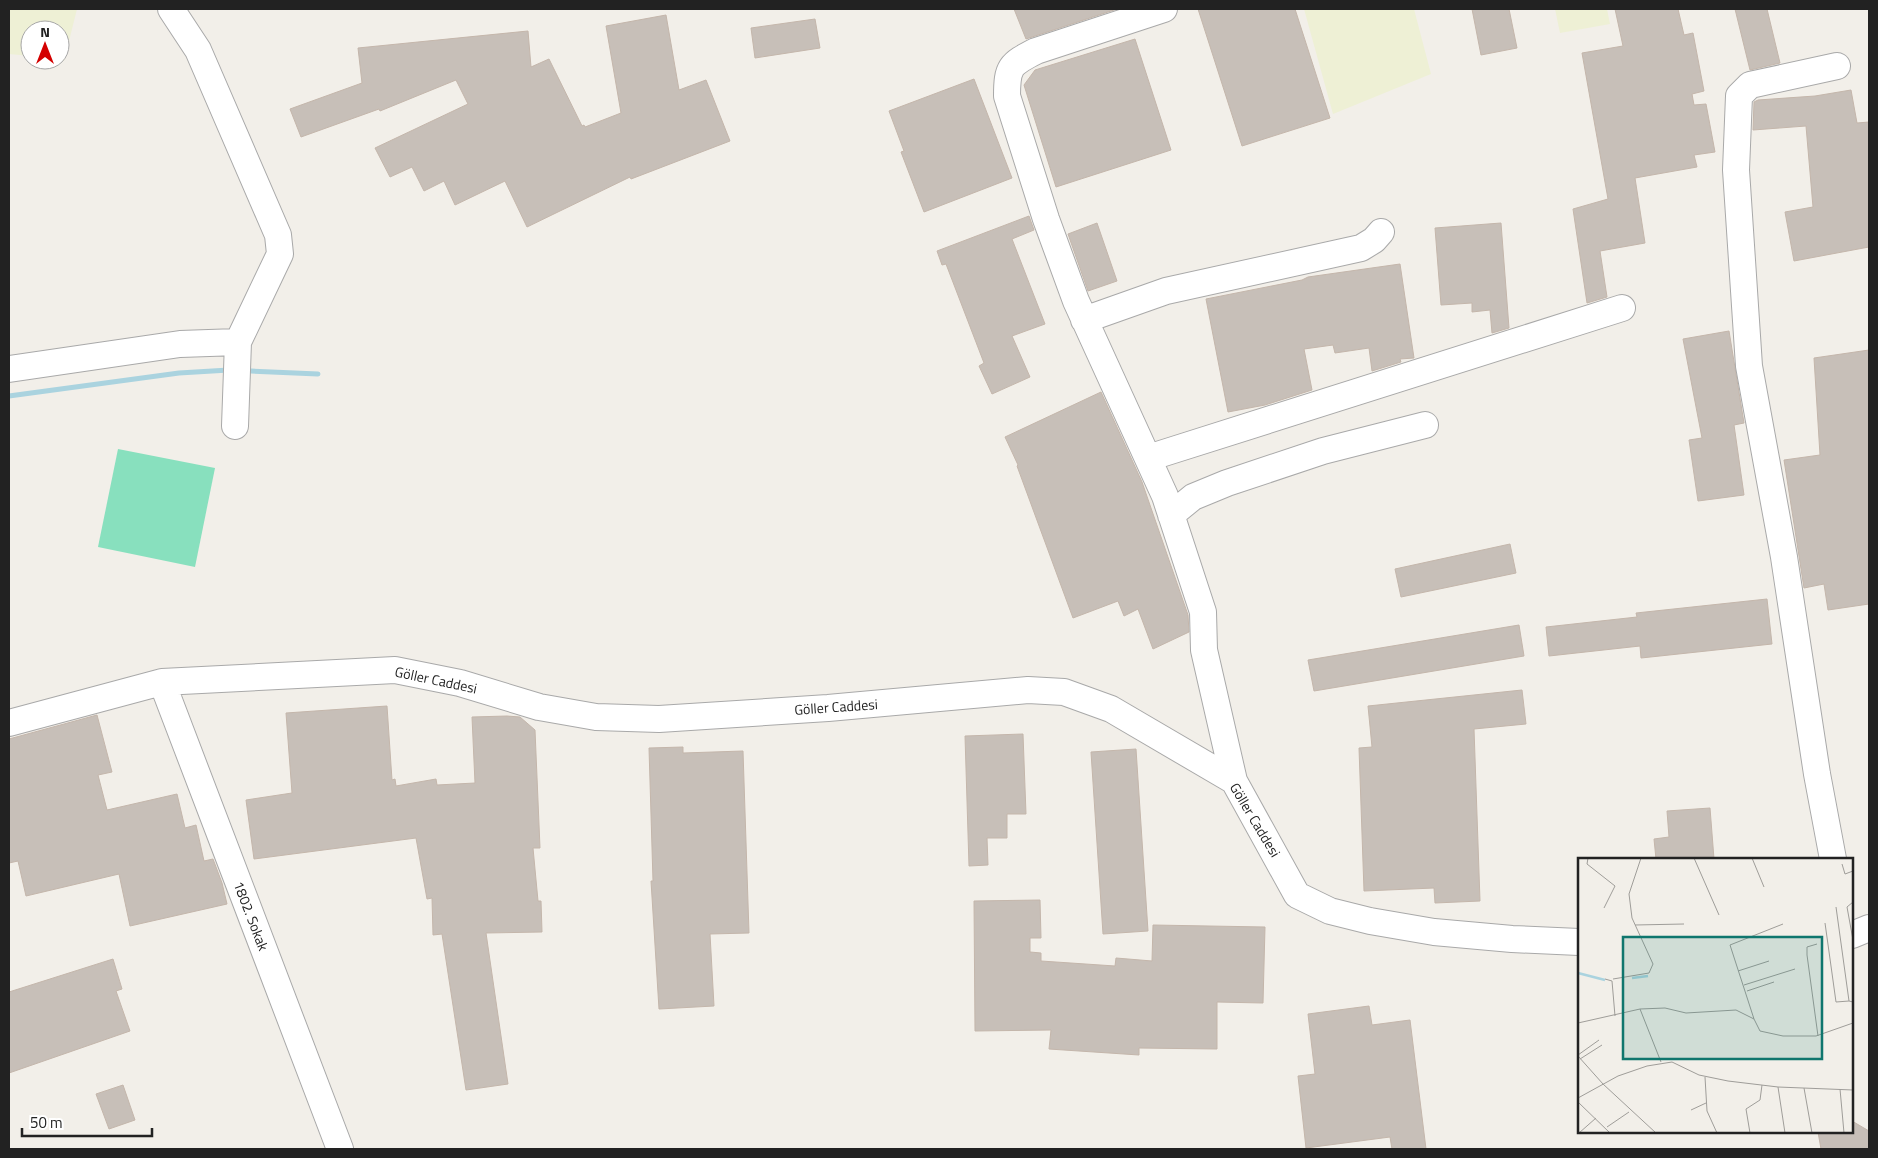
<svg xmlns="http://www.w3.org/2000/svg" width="1878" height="1158" font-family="'Titillium Web',sans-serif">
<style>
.farmland{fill:#eef0d5}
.pitch{fill:#88e0be}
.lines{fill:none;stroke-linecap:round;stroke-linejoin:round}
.stream{stroke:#aad3df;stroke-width:5}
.building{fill:#c7bfb8;stroke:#c4b6ab}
.minor-casing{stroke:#a9a9a9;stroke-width:28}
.minor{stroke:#fff;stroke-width:26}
.labels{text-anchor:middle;stroke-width:4;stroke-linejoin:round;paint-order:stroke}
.street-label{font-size:14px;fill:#222;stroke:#fff}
.inset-river{fill:none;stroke:#aad3df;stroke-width:2.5}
.inset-road{fill:none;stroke:#9f9d99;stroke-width:1}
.view{fill:#0f766e;fill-opacity:0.15;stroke:#0f766e;stroke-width:2.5}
.inset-edge{fill:none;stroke:#222;stroke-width:2.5}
</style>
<rect width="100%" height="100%" fill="#f2efe9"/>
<path class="farmland" d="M9 9H77L64 61 59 60 60 30H30V56L9 54Z
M1304 9H1414L1431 74 1333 114Z
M1555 9H1607L1610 24 1560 33Z"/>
<path class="pitch" d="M118 449 215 468 195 567 98 547Z"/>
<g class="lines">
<path class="stream" d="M251 371 318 374
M9 396 179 373 229 370"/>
</g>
<path class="building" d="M1014 9H1117L1026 39Z
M1198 9H1295L1330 118 1242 146Z
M1472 9H1509L1517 48 1481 55Z
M1615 9H1678L1684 35 1693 33 1704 91 1692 94 1694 105 1706 104 1715 152 1694 155 1697 167 1635 178 1645 243 1600 251 1607 297 1587 303 1573 209 1608 199 1582 53 1623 46Z
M1735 9H1767L1780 63 1750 70Z
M666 15 679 90 706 80 730 141 631 179 630 177 527 227 505 181 455 205 444 181 424 191 412 167 390 177 375 148 468 104 456 80 380 111 379 109 301 137 290 109 362 83 358 48 528 31 531 67 549 59 582 126 584 125 585 127 621 113 606 26Z
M815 19 820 48 755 58 751 28Z
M1135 39 1171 150 1056 187 1024 85 1035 70Z
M974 79 1012 178 924 212 901 152 904 151 889 111Z
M1851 90 1857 123 1869 122V247L1794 261 1785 212 1813 207 1806 126 1753 130 1754 102 1758 100 1815 96Z
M1029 216 1034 230 1012 239 1045 324 1012 336 1030 377 992 394 979 366 984 363 946 264 942 265 937 251Z
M1097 223 1117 281 1088 291 1068 234Z
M1501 223 1509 328 1492 333 1490 310 1472 312V303L1441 305 1435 228Z
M1400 264 1414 358 1400 359 1401 362 1372 371 1369 348 1335 353 1333 345 1304 349 1312 390 1265 405 1228 412 1206 299 1302 280 1308 277Z
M1729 331 1744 423 1734 425 1744 495 1698 501 1689 440 1702 438 1683 339Z
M1869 350V604L1828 610 1824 584 1804 588 1784 460 1820 455 1814 358Z
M1101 392 1142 482 1188 615 1189 632 1153 649 1138 609 1124 616 1118 601 1073 618 1017 466 1018 465 1005 437Z
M1510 544 1516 573 1401 597 1395 569Z
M1767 599 1772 644 1641 658 1640 646 1549 656 1546 627 1637 617 1636 613Z
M1519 625 1524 656 1314 691 1308 660Z
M1522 690 1526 724 1474 729 1480 901 1435 903 1434 888 1364 891 1359 748 1372 747 1368 706Z
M387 706 392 780 395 779 396 786 436 779 437 785 475 783 472 717 507 716 520 717 535 730 540 848H533L538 901H541L542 932 486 933 508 1084 466 1090 442 934 433 935 432 898 427 899 416 838 254 859 246 800 292 793 286 713Z
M97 715 112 772 98 775 107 810 177 794 185 828 196 825 204 861 213 859 222 883 227 904 130 926 119 874 26 896 18 861 9 863V739Z
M1023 734 1026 814H1007V838H987L988 865 969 866 965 736Z
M683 747V753L743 751 749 933 710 934 714 1006 659 1009 651 881H653L649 748Z
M1136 749 1148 931 1103 934 1091 752Z
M1710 808 1714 859H1656L1654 839 1669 837 1667 811Z
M1040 900 1041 938H1030V952L1041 953V961L1115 966 1116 958 1152 961 1153 925 1265 927 1263 1003 1217 1002V1049L1139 1048V1055L1049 1049 1051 1030 975 1031 974 901Z
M113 959 122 989 116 991 130 1031 9 1073V992Z
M1369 1006 1372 1025 1410 1020 1426 1149H1392L1390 1137 1306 1148 1298 1076 1315 1074 1308 1014Z
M123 1085 135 1120 109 1129 96 1094Z
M1852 1121 1869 1131V1149H1821L1818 1132H1852Z"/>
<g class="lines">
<g class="minor-casing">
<path id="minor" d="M1164 9 1036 51C1010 64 1007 67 1007 96L1046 219 1076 301 1165 496 1203 612 1204 650 1234 781
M1084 320 1166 291 1361 248 1374 240 1381 232
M9 369 180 344 238 342 280 254 278 235 198 50 171 9
M235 426 238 342
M1148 458 1622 308
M1171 515 1193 497 1227 483 1323 451 1425 425
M162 682 340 1149
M9 723 162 682 395 670 460 683 539 707 596 717 659 719 828 708 1028 690 1064 692 1111 709 1234 781 1297 895 1330 911 1370 921 1434 932 1512 939 1579 942
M1833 859 1817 774 1784 557 1749 366 1736 170 1739 96 1750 85 1837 66
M1852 935 1869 928"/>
</g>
<use href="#minor" class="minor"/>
</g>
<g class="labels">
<g class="street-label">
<text transform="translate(436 680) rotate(12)" y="5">Göller Caddesi</text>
<text transform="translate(836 707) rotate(-4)" y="5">Göller Caddesi</text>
<text transform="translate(1255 820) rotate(59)" y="5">Göller Caddesi</text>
<text transform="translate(251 916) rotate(69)" y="5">1802. Sokak</text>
</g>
</g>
<g transform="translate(1578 858)">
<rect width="275" height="275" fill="#f2efe9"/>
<path class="inset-river" d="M0 115 27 122M54 120 70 118"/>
<path class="inset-road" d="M10 0 9 6 37 28 26 50M54 0H79M116 0 141 57M174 0 186 29M264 6 267 16 275 13M275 44 269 49 275 82M258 49 271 143 275 144M247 65 258 144 271 143M57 67 106 66M239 86 229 89V97L240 178M160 113 191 103M27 121 34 123 37 158M35 121 71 115 75 106 54 60 51 36 63 0M166 127 217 111M169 133 196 124M62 151 83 204M176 161 152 87 205 66M0 165 62 151 87 150 108 155 158 152 176 161 182 173 205 178H238L275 165M0 197 21 182M0 198 25 226 78 275M2 201 24 187M127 219 129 253 139 275M200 229 207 275M226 230 234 275M262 231 266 275M0 240 40 218 69 208 94 204 121 217 150 223 200 229 275 232M0 244 32 275M113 252 128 245M29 269 51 254M1 275 18 260M172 275 168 251 182 242 184 227"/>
<path class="view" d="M45 79H244V201H45Z"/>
<rect width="275" height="275" class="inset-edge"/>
</g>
<rect width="1878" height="1158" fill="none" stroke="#222222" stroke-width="20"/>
<g transform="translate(45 45)"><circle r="24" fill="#ffffff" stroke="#a7a7a7"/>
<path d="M0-4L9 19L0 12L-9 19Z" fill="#d40000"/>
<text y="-8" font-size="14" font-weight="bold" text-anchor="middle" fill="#222222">N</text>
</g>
<path d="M22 1128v8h130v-8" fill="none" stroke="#222222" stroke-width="2.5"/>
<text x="30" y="1128" font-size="15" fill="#222222" stroke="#ffffff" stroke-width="4" paint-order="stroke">50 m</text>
</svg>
